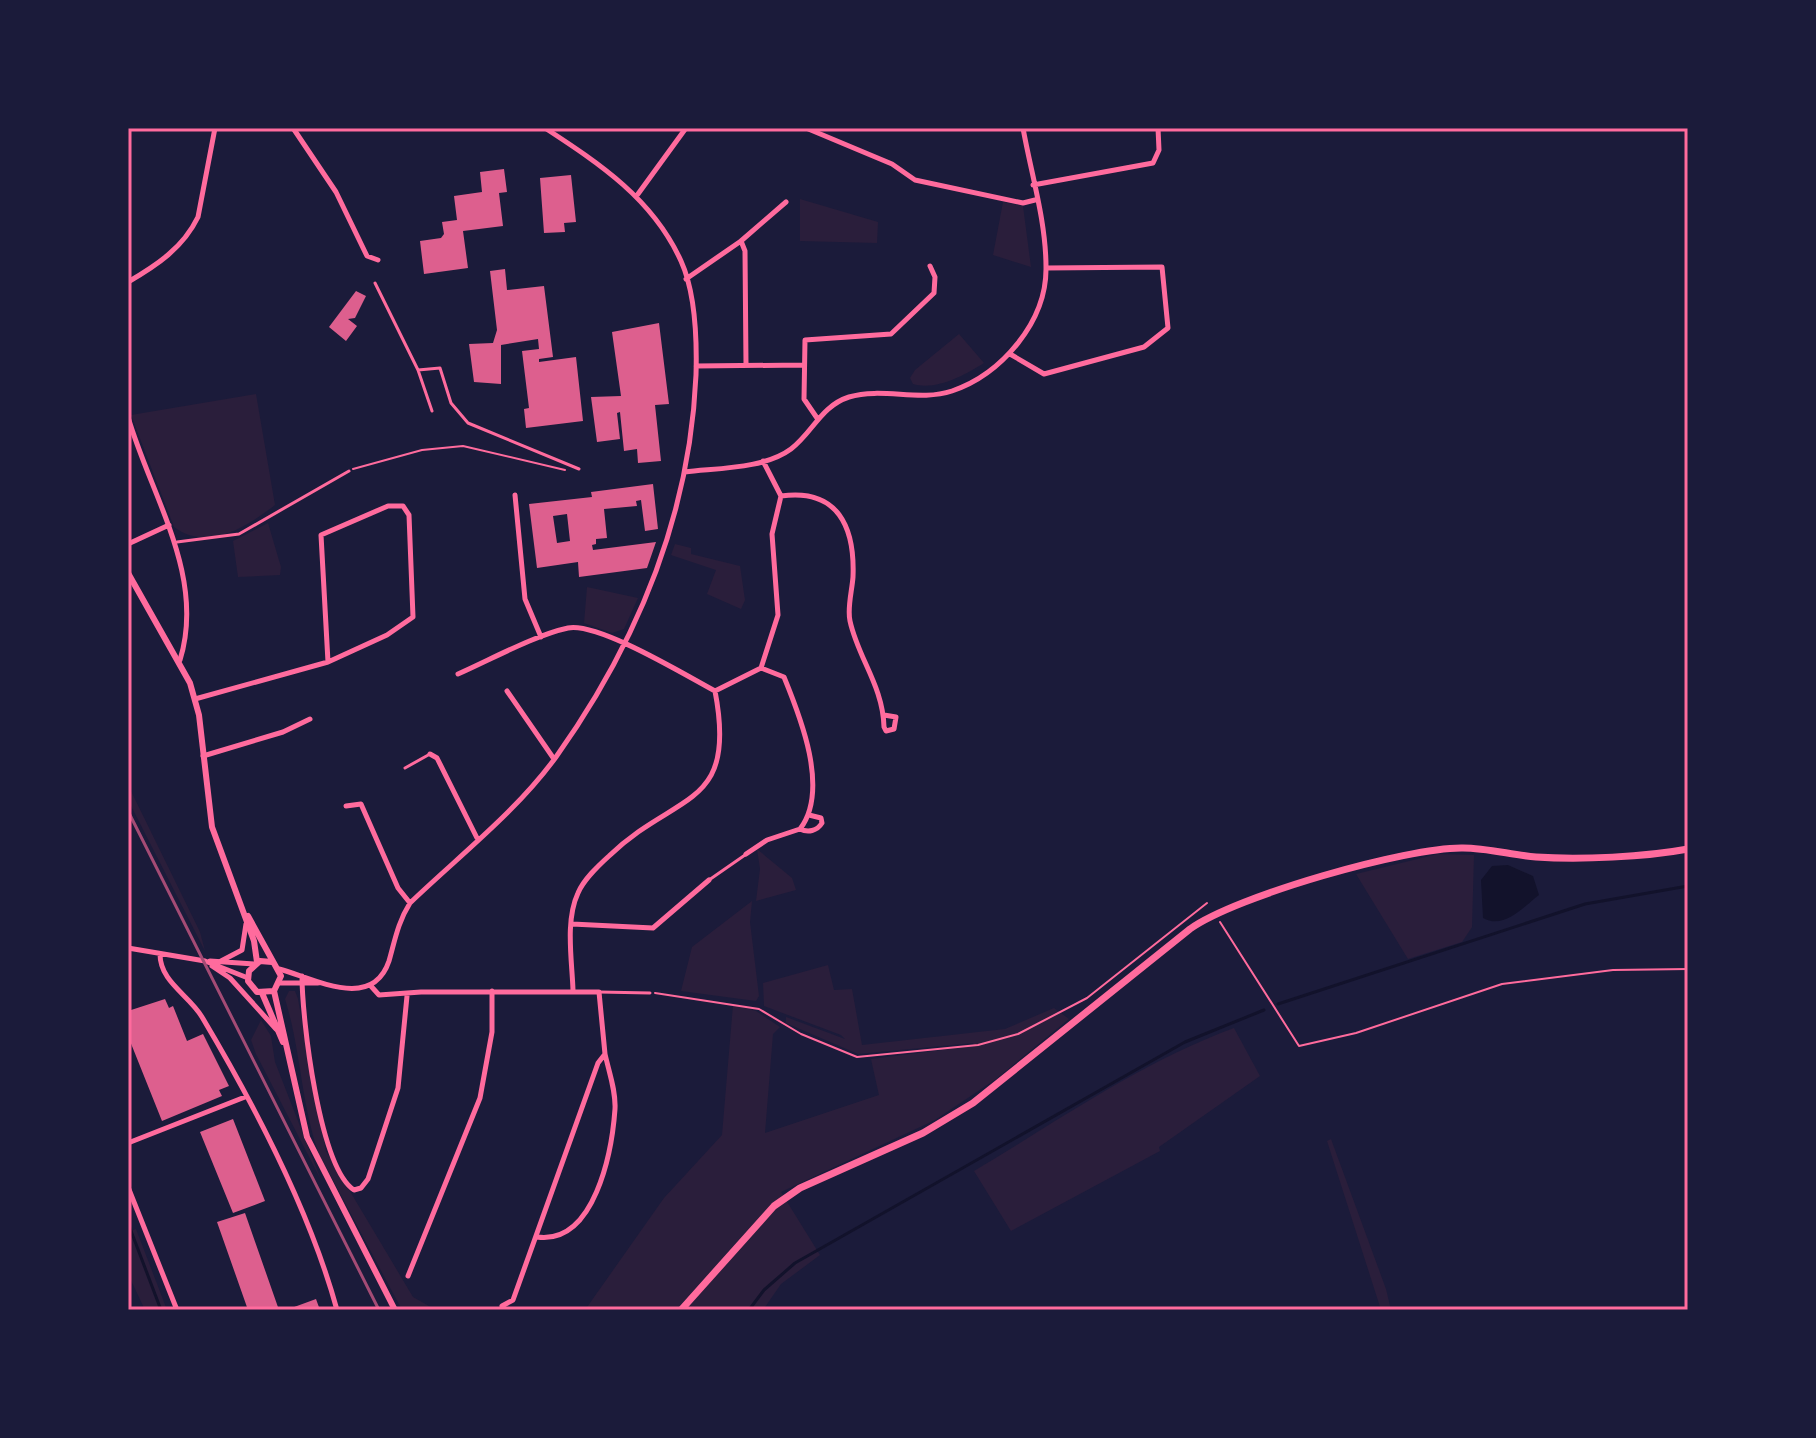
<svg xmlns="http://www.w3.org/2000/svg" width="1816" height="1438" font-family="'DM Sans',sans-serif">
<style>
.green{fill:#2a1e3b}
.water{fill:#12122b}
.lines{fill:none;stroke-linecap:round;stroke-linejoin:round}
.stream{stroke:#12122b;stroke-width:3}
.building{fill:#dd5f8e;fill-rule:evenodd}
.path{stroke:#ff6b9d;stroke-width:2}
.service{stroke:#ff6b9d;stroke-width:3}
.minor{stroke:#ff6b9d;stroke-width:5}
.tertiary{stroke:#ff6b9d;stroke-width:6}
.secondary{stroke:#ff6b9d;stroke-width:7}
.rail{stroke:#a44b75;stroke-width:3}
.neatline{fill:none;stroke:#ff6b9d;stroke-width:3}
</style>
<rect width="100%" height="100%" fill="#1b1b3a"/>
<path class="green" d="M800 199 878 222 877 243 800 241Z
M1003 202 1023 206 1031 267 993 255Z
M959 334 984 363C965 375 936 391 913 384L910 378 915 370Z
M256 394 275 505C247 527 207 552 174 527L131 415Z
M268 523 281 567 280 575 238 577 233 541Z
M675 544 691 548V554L740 566 745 600 741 609 707 594 716 570 671 555Z
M587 587 638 598 624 629 612 633 584 623Z
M128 785 200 932 205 951 128 800Z
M757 849 792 878 796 890 756 901 760 869Z
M1438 854 1474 855 1472 927 1462 942 1408 959 1356 874Z
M752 901 750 922 759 996 756 1001 681 991 692 947Z
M828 965 834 990 852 989 862 1045 1005 1029 1054 1008 1069 1019 996 1079 935 1120 781 1192 820 1255 781 1284 763 1310H585L664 1198 722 1135 733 1005 756 1011 780 1027 773 1034 765 1133 879 1095 871 1059 974 1046 973 1043 858 1054 786 1023V1017L845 1039 841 1035 764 1006 763 983Z
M289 991H295L298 999 326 1151 413 1297 436 1310H402L319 1154C301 1104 301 1050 285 999Z
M261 1020 271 1036 275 1062 321 1180 256 1054 251 1040Z
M1234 1028 1260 1076 1159 1147 1160 1151 1011 1231 974 1171C1058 1121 1141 1062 1234 1028Z
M1331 1139 1386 1289 1391 1310H1381L1327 1141Z
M136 1229 167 1310H145L128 1274V1232Z"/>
<path class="water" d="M1508 865 1533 876 1539 895C1523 907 1504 930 1483 918L1481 880 1492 866Z"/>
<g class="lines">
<path class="stream" d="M1278 1004 1585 904 1688 886
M128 1223 161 1310
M749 1310 764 1290 795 1263 1185 1042 1264 1010"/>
</g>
<path class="building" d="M504 169 507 192 499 193 503 226 463 231 468 268 424 274 420 241 441 238 444 234 442 222 457 220 454 196 482 192 480 172Z
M571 175 576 222 564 223 565 232 544 233 540 178Z
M505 269 507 290 544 286 553 357 539 359V362L576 357 583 421 526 428 524 409 529 408 522 351 539 349 538 339 501 345V384L474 382 469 344 493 343 497 330 490 271Z
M356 291 366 296 355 318 348 319 357 326 346 341 329 327Z
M659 323 669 404 655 405 661 461 638 463 637 449 624 451 620 412 617 413 620 439 597 442 591 397 621 396 612 332Z
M653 484 658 529 645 531 641 500 636 501 637 506 604 509 607 538 596 539V544L592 545 593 550 656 542 647 568 579 577 578 562 537 568 529 504 592 497 591 492ZM567 514 570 541 557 543 553 516Z
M165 999 169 1008 173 1006 187 1041 203 1034 229 1086 219 1090 222 1096 162 1121 128 1036V1011Z
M233 1119 265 1201 233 1213 200 1132Z
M245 1213 279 1310H248L217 1222Z
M316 1299 320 1310H286Z"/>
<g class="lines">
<path class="path" d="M353 469 422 450 463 446 565 470
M1220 922 1299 1046 1356 1033 1502 984 1613 970 1688 969
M655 993 759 1009 801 1034 857 1057 978 1045 1018 1034 1087 998 1207 903"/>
<path class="service" d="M375 283 418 370 432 411
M418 370 440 368 451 403 468 423 579 469
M177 542 239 534 349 471
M405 768 430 754
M709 880 745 855
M599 992 650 993"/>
<path class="minor" d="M293 128 336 192 367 256 378 260
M806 128 892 164 915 180 1023 203 1035 200
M1033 185 1153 163 1159 150 1158 128
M638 194 686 128
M686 279 741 241
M128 282C157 265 183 248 198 217L215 128
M1010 354 1044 374 1144 347 1168 328 1162 267 1046 268
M746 364 745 251 741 241 786 202
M696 366 803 365
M128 417C151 496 206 576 180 660
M817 418 804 399 805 340 891 334 934 293 935 277 930 266
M685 472C717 468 764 469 791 449 813 432 821 406 849 397 883 387 919 402 952 391 1002 374 1047 321 1046 267 1046 221 1031 173 1023 128
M515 495 525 599 541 637
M781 496C838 488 855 527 853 577 852 591 847 608 850 621 858 658 883 686 884 727L886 731 894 729 896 717 884 715
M128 544 169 525
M761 668 784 677C800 716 830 790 800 829 808 833 817 831 822 823L821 818 809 815
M458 674C490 660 535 635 568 628 598 622 685 675 715 691 738 810 676 791 609 856 598 866 584 879 578 893 565 921 572 960 573 990
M507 691 554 759
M715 691 761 668 778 615 772 534 781 496 763 461
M195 699 328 662 321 535 388 506H403L409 515 413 617 387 635 328 662
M430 754 437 758 477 838
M203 756 283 732 310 719
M346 806 361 804 398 888 410 903
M746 854 767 840 800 829
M572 924 653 928 709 880
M128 948 205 961 248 978
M160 954C160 982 189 995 202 1017 255 1106 310 1211 337 1310
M210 961 254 964
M221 961 242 950 246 924
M212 966 230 978 276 1029
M279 969C313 978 372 1012 389 961 395 940 398 922 410 903 459 856 516 812 556 757 637 643 690 517 696 375 697 340 696 294 681 261 653 199 600 164 545 128
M302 976C302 1018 319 1167 354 1190L361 1188 368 1179 398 1088 407 996
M280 983H318
M370 985 379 995 421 992H599L605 1054 598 1063 513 1300 502 1306
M128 1143 245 1097
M128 1187 177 1310
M537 1237C595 1245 612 1151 615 1109 616 1091 609 1072 605 1054
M408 1276 480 1098 492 1032V991"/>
<path class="tertiary" d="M128 573 190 683 199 715 212 827 254 941 257 962
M248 916 281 976 274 991 257 992 248 981 249 971 260 961 272 962
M274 991 307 1137 395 1310
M262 993 283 1042"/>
<path class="secondary" d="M681 1310 774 1206 800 1188 923 1133 973 1103 1190 929C1236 896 1407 847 1463 848 1487 848 1512 855 1536 857 1580 860 1645 857 1688 849"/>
<path class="rail" d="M128 811 379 1310"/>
</g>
<rect width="1816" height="1438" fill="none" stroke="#1b1b3a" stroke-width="260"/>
<rect x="130" y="130" width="1556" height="1178" class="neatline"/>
</svg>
